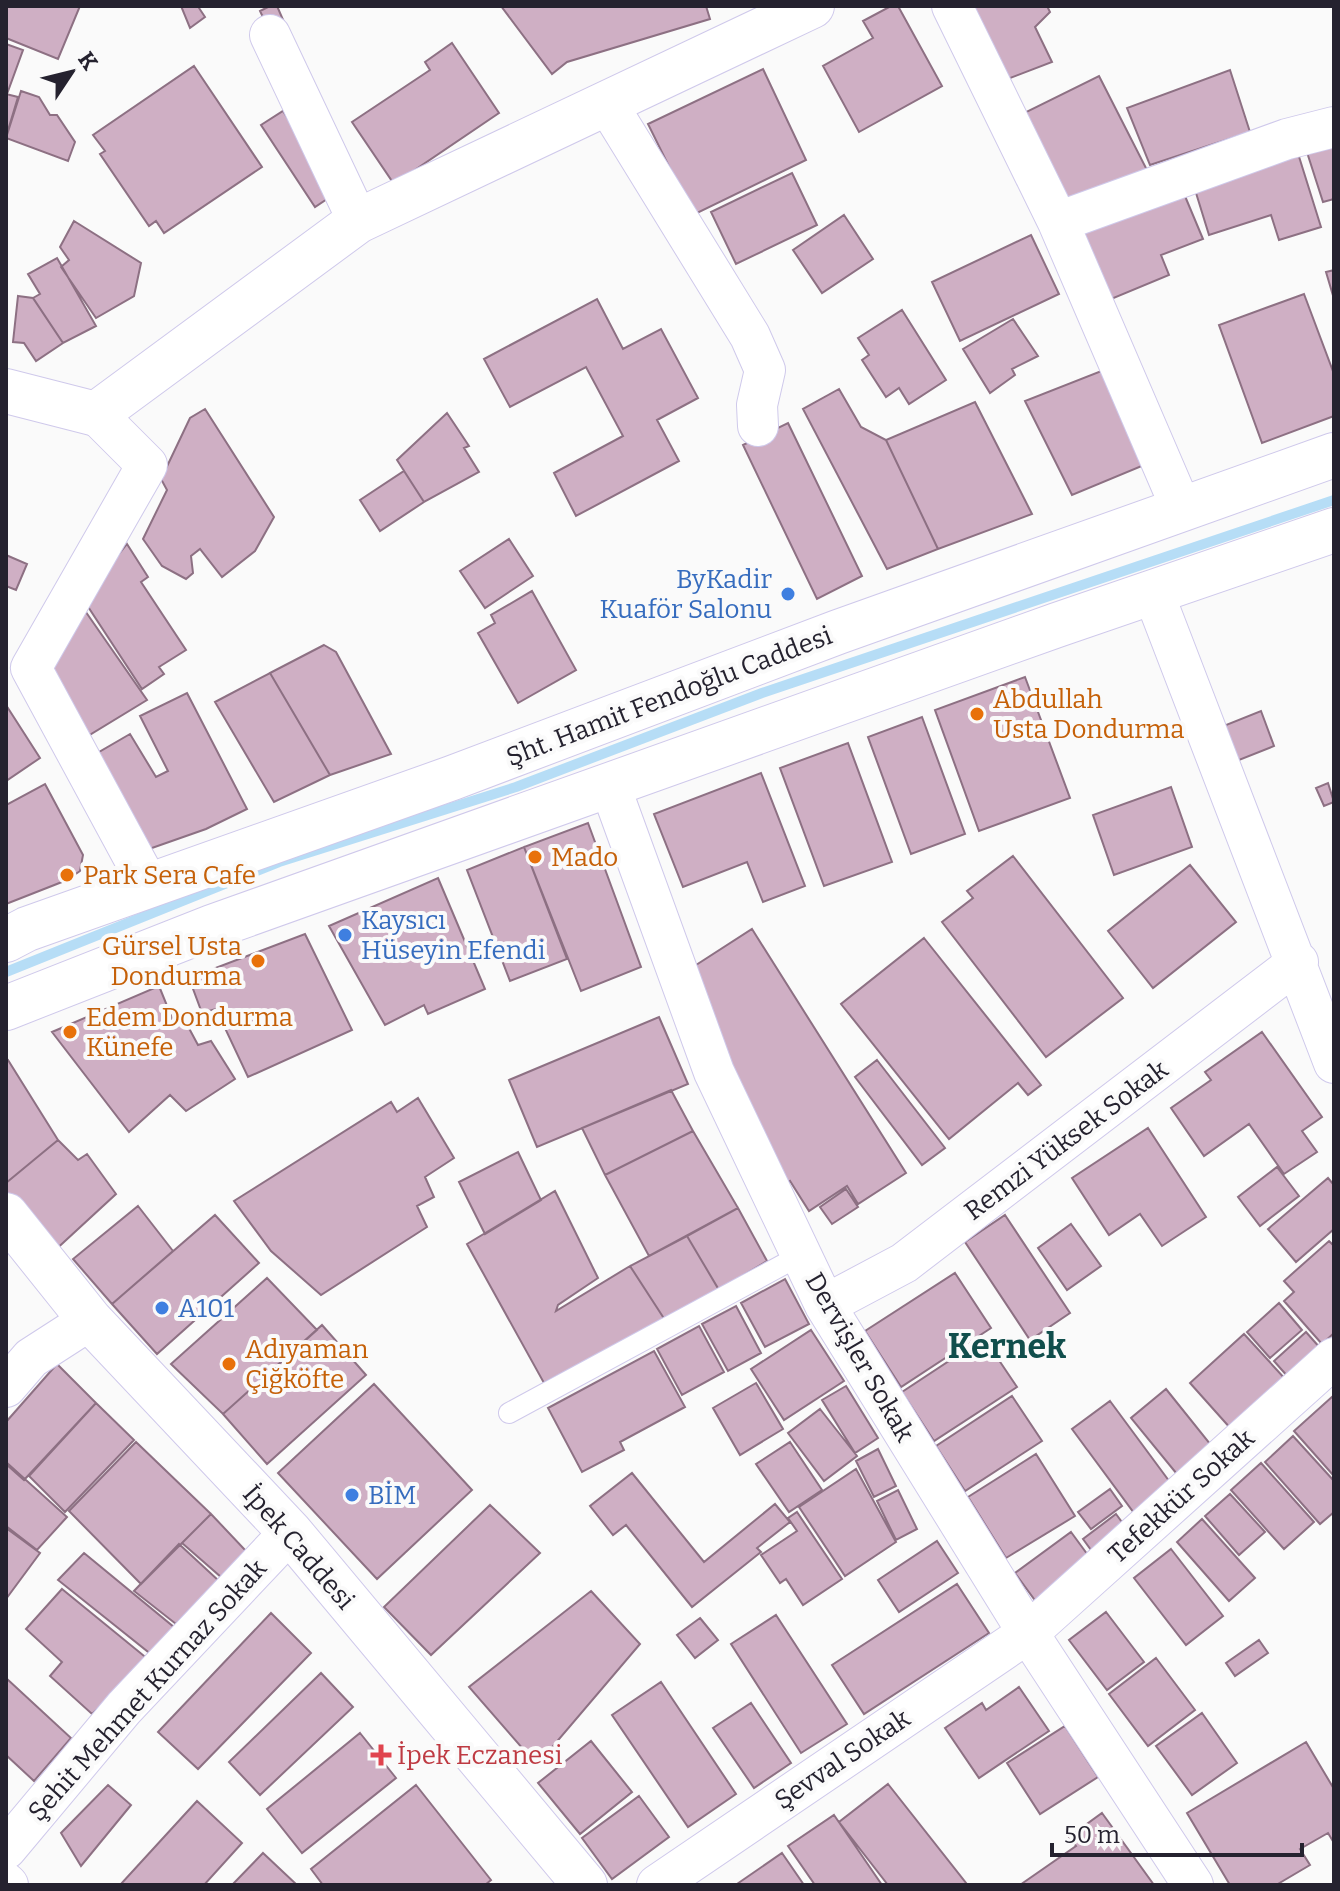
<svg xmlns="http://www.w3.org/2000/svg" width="1340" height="1891" font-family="Bitter,serif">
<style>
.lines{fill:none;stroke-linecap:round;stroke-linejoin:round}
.stream{stroke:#b6ddf6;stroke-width:10}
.building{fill:#cfafc4;stroke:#8d7083;stroke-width:2}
.service-casing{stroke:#cfc9eb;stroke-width:22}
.minor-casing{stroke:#cfc9eb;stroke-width:42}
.tertiary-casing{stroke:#cfc9eb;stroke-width:46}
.secondary-casing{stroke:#cfc9eb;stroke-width:46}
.service{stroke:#fff;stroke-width:20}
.minor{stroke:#fff;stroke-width:40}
.tertiary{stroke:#fff;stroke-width:44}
.secondary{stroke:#fff;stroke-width:44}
.shop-dot{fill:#3f7fe0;stroke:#fafafa;stroke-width:3}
.food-dot{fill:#e8710a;stroke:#fafafa;stroke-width:3}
.health-dot{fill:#e0444e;stroke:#fafafa;stroke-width:3}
.labels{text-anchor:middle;stroke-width:8;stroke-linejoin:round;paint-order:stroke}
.shop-label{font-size:26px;fill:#366cbe;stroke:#fafafa;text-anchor:start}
.street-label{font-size:26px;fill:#25222f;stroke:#fafafa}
.food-label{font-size:26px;fill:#c56008;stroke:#fafafa;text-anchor:start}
.health-label{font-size:26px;fill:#be3a42;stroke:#fafafa;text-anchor:start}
.district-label{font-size:34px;font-weight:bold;fill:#114e4c;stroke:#fafafa}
</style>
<rect width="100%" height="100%" fill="#fafafa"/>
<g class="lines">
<path class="stream" d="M6 972 279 862 516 787 762 693 1334 500"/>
</g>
<path class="building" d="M6 6H80L58 59 6 38Z
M181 6H201L199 8 205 17 190 28Z
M270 6H277L291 38 276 45 260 11Z
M501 6H706L710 19 567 62 552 74Z
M891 6H898L942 86 859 132 823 66 873 38 863 21Z
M961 6H1047L1050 12 1035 27 1052 62 997 83Z
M452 43 499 113 394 184 352 122 430 70 425 62Z
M6 44 23 50 7 94H6Z
M194 66 262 167 164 233 156 221 149 226 100 154 105 151 93 135Z
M763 69 806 160 693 215 648 124Z
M1230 70 1250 132 1150 165 1127 108Z
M1099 76 1148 172 1064 213 1016 117Z
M21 91 39 97 50 115H57L75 142 68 161 6 138Z
M6 94 18 97 6 137Z
M283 111 336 193 315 207 261 125Z
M1334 135V199L1323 202 1304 143Z
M1296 147 1321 227 1279 240 1271 215 1209 235 1192 180Z
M792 173 817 225 736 264 711 212Z
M1182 189 1203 239 1161 255 1169 275 1104 302 1076 231Z
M844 215 873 259 822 293 793 250Z
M74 221 141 263 134 296 96 318 61 267 69 260 60 247Z
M1031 235 1059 294 960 341 932 282Z
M57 258 96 326 63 343 33 298 40 294 28 274Z
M1334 270V299L1326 272Z
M1304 294 1334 374V416L1262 443 1219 325Z
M18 296 33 298 63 343 36 361 24 343 13 342Z
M597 299 623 349 661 329 698 398 657 420 679 461 576 516 554 473 623 436 586 367 510 407 484 359Z
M902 310 946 380 909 404 899 388 886 397 862 360 869 355 858 338Z
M1013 319 1038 356 1012 369 1015 375 990 393 963 349Z
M1109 368 1149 463 1072 495 1025 401Z
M839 389 861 427 886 440 938 549 887 569 803 409Z
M975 402 1032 514 938 549 886 440Z
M205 409 274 517 255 551 222 577 200 549 191 556 193 573 186 579 162 566 143 539 167 490 161 479 190 418Z
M447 413 469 446 464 448 479 472 424 502 397 460Z
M788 423 862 576 817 599 743 445Z
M404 471 424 502 380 531 360 500Z
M509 539 533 576 485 608 460 571Z
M127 544 148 577 141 582 186 650 159 667 164 674 142 689 83 599Z
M6 555 27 564 16 590 6 586Z
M532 591 576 670 518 703 478 633 495 623 491 615Z
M81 605 147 700 73 745 31 668Z
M324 645 336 652 391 754 330 775 270 673Z
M270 673 330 775 274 802 215 702Z
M1025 677 1070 798 979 831 935 710Z
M187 693 247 809 206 829 132 855 82 762 130 734 156 777 168 771 140 716Z
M6 705 40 758 6 781Z
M1261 711 1274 746 1234 762 1221 727Z
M922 717 965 834 911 854 868 737Z
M848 743 892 862 824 886 780 768Z
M761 773 805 886 763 902 747 862 683 887 654 814Z
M1328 783 1334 802 1324 806 1316 788Z
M45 784 83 855 80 871 67 880 6 904V805Z
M1171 787 1192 847 1114 875 1093 815Z
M588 823 641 967 581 991 524 847Z
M524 847 567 959 510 981 467 870Z
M1013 856 1123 998 1046 1057 942 922 973 898 967 891Z
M1190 865 1236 922 1153 988 1108 931Z
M438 878 485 989 428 1014 424 1005 385 1025 329 926Z
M752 929 906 1173 858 1204 847 1186 809 1211 790 1181 781 1187 679 976Z
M305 934 352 1030 248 1077 216 1009 202 1013 189 978Z
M924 938 1041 1085 1028 1095 1018 1083 949 1139 841 1004Z
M159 986 174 1023 183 1017 198 1045 211 1041 235 1079 186 1111 170 1095 129 1132 52 1032Z
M659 1017 688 1084 537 1147 509 1080Z
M1262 1032 1322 1117 1302 1131 1317 1152 1284 1174 1249 1124 1204 1156 1171 1108 1211 1080 1205 1072Z
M8 1060 58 1140 6 1183V1061Z
M877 1060 945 1148 922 1165 855 1077Z
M671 1090 693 1131 605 1175 582 1128Z
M418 1098 454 1158 425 1177 434 1197 417 1206 427 1227 321 1295 271 1251 234 1201 391 1102 397 1112Z
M1148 1128 1206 1217 1162 1246 1140 1214 1109 1235 1072 1178Z
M693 1131 738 1208 649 1256 605 1175Z
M58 1140 78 1160 87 1154 116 1194 52 1253 6 1202V1183Z
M518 1152 541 1200 485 1234 459 1182Z
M1277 1167 1299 1196 1260 1226 1238 1197Z
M1328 1178 1334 1185V1229L1296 1262 1268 1229Z
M846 1189 858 1207 832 1224 820 1207Z
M555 1191 598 1278 558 1305 556 1311 630 1266 665 1320 544 1383 467 1244Z
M138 1206 173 1251 112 1304 73 1259Z
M738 1208 767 1261 719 1290 687 1236Z
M215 1215 259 1263 157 1354 112 1304Z
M1005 1215 1070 1313 1030 1340 965 1242Z
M1071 1224 1101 1266 1067 1290 1038 1248Z
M687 1236 719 1290 665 1320 630 1266Z
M1329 1241 1334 1246V1333L1322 1344 1284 1301 1294 1292 1284 1281Z
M955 1273 991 1328 901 1387 865 1331Z
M267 1278 317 1330 223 1414 171 1364Z
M785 1279 809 1324 765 1347 741 1303Z
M1279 1303 1302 1330 1270 1358 1247 1332Z
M736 1306 761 1353 728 1371 702 1324Z
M322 1325 366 1375 267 1464 223 1414Z
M699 1326 724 1372 682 1395 657 1349Z
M811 1330 844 1381 784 1420 751 1369Z
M1306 1332 1321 1349 1289 1378 1274 1361Z
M1244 1334 1287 1381 1232 1430 1190 1383Z
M984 1338 1017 1387 934 1441 902 1392Z
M654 1351 685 1407 620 1442 624 1450 582 1472 548 1408Z
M57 1364 96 1403 24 1480 6 1464V1422Z
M756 1383 783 1429 740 1455 713 1408Z
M374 1384 472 1490 377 1579 278 1473Z
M846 1386 878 1438 855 1453 822 1400Z
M1166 1389 1215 1450 1181 1479 1131 1418Z
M1012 1396 1042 1441 965 1491 936 1446Z
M1333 1396H1334V1476L1294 1431Z
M1110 1401 1175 1489 1137 1517 1072 1429Z
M96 1403 134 1440 65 1512 29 1476Z
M820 1409 857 1456 824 1481 788 1433Z
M1293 1436 1334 1481V1512L1320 1524 1265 1462Z
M136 1442 211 1514 141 1584 69 1511Z
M790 1442 822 1490 789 1512 756 1464Z
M878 1449 896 1486 874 1497 856 1461Z
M1036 1454 1075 1516 1006 1558 968 1497Z
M6 1462 67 1517 37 1550 6 1526Z
M1261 1463 1314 1522 1284 1549 1231 1490Z
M856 1469 896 1542 845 1576 799 1507Z
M632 1473 704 1562 775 1504 790 1522 757 1548 761 1552 692 1607 626 1525 613 1535 590 1506Z
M1110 1489 1122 1506 1091 1529 1078 1512Z
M898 1490 917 1529 896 1540 877 1501Z
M1230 1494 1265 1532 1239 1555 1205 1516Z
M490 1505 540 1553 431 1655 384 1607Z
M797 1512 842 1579 803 1605 786 1579 780 1583 761 1555 797 1531 788 1518Z
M211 1514 246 1551 221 1577 182 1543Z
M1116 1514 1127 1529 1094 1554 1083 1539Z
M1202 1519 1255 1578 1229 1601 1177 1542Z
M6 1528 40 1553 6 1599Z
M1071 1532 1093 1562 1037 1603 1015 1573Z
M937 1541 958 1573 899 1612 878 1580Z
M179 1544 219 1581 176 1624 134 1591Z
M1171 1549 1223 1616 1186 1645 1134 1578Z
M84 1553 175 1628 152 1655 58 1580Z
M957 1584 989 1633 864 1714 832 1665Z
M62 1589 149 1660 92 1714 50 1676 62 1662 26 1629Z
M591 1591 640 1644 537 1765 469 1687Z
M1106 1612 1144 1662 1107 1690 1069 1640Z
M271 1613 311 1653 198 1769 158 1732Z
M776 1615 847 1724 801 1753 731 1644Z
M700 1618 718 1640 695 1658 677 1635Z
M1259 1640 1268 1653 1235 1676 1226 1663Z
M1156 1658 1195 1710 1148 1746 1109 1694Z
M321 1673 353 1707 260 1795 229 1762Z
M6 1678 71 1738 34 1781 6 1755Z
M661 1682 736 1794 688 1827 612 1715Z
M1019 1687 1049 1731 979 1778 945 1728 982 1703 986 1710Z
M751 1703 791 1763 754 1788 713 1728Z
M1202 1713 1237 1763 1192 1795 1156 1746Z
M1065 1726 1098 1777 1040 1814 1007 1763Z
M360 1733 396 1778 302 1853 267 1809Z
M591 1741 632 1792 580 1834 538 1783Z
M1306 1742 1334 1789V1843L1328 1833 1300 1849 1310 1865 1276 1885H1230L1187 1813Z
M888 1784 966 1883 964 1885H888L839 1822Z
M108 1785 131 1805 81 1866 61 1833Z
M416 1785 491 1880 485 1885H323L311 1869Z
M639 1796 669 1837 612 1879 582 1838Z
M197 1801 242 1843 204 1885H120Z
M1102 1813 1154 1885H1020L1076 1846 1069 1837Z
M834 1815 882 1885H815L788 1846Z
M263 1853 297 1885H232Z
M782 1853 804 1885H737V1884Z"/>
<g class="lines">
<g class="service-casing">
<path id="service" d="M509 1413 801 1255"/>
</g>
<g class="minor-casing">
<path id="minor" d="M952 6 1058 222 1182 510
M270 35 358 221
M606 102 750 336 765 370 757 405 758 426
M1058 222 1287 139 1334 127
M96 414 147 465 31 668 149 886
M1153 592 1334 1063
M610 786 714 1072 825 1305 1028 1633 1193 1885
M825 1305 904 1263 1298 962
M6 1387 31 1358 90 1320
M6 1849 124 1708 290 1532
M6 1883 8 1885
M657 1885 1028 1633 1334 1358"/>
</g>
<g class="tertiary-casing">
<path id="tertiary" d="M6 391 96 414 358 221 812 6"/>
</g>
<g class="secondary-casing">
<path id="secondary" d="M6 940 27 929 452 778 838 632 1334 455
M6 1008 212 927 1057 625 1334 530
M6 1215 90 1320 290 1532 585 1885"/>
</g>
<use href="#service" class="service"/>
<use href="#minor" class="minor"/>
<use href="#tertiary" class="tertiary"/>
<use href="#secondary" class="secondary"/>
</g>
<g class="shop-dot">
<circle cx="788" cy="594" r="8"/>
<circle cx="345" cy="935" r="8"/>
<circle cx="162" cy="1308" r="8"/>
<circle cx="352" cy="1495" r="8"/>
</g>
<g class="food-dot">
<circle cx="977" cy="714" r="8"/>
<circle cx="535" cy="857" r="8"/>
<circle cx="67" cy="875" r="8"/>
<circle cx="258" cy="961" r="8"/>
<circle cx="70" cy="1032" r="8"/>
<circle cx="229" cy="1364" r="8"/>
</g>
<path class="health-dot" d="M377 1743h8v8h8v8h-8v8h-8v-8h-8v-8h8z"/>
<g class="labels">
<g class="shop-label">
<text x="772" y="588" text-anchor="end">ByKadir<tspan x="772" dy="30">Kuaför Salonu</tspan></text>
<text x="361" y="929">Kaysıcı<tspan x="361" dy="30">Hüseyin Efendi</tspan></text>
<text x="178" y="1317">A101</text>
<text x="368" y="1504">BİM</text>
</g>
<g class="street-label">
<text transform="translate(669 696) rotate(-21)" y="9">Şht. Hamit Fendoğlu Caddesi</text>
<text transform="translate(1066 1140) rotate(-37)" y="9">Remzi Yüksek Sokak</text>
<text transform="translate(860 1357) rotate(60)" y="9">Dervişler Sokak</text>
<text transform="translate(1181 1496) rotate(-42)" y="9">Tefekkür Sokak</text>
<text transform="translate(299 1547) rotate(49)" y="9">İpek Caddesi</text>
<text transform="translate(147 1690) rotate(-48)" y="9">Şehit Mehmet Kurnaz Sokak</text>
<text transform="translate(842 1759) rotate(-34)" y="9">Şevval Sokak</text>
</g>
<g class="food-label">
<text x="993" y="708">Abdullah<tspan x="993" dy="30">Usta Dondurma</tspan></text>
<text x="551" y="866">Mado</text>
<text x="83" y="884">Park Sera Cafe</text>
<text x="242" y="955" text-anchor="end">Gürsel Usta<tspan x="242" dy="30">Dondurma</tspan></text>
<text x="86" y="1026">Edem Dondurma<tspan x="86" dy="30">Künefe</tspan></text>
<text x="245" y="1358">Adıyaman<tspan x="245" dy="30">Çiğköfte</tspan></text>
</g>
<g class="health-label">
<text x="397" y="1764">İpek Eczanesi</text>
</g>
<g class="district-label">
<text x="1007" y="1358">Kernek</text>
</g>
</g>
<rect width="1340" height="1891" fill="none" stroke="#25222f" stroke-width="16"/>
<g transform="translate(72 72) rotate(55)" stroke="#fafafa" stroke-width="6" paint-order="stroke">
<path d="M0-6L14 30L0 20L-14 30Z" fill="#25222f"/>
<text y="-12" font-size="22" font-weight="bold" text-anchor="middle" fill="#25222f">K</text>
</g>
<path d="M1052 1843v12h250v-12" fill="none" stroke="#25222f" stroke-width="4"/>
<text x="1064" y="1843" font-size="24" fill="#25222f" stroke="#fafafa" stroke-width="6" paint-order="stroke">50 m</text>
</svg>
